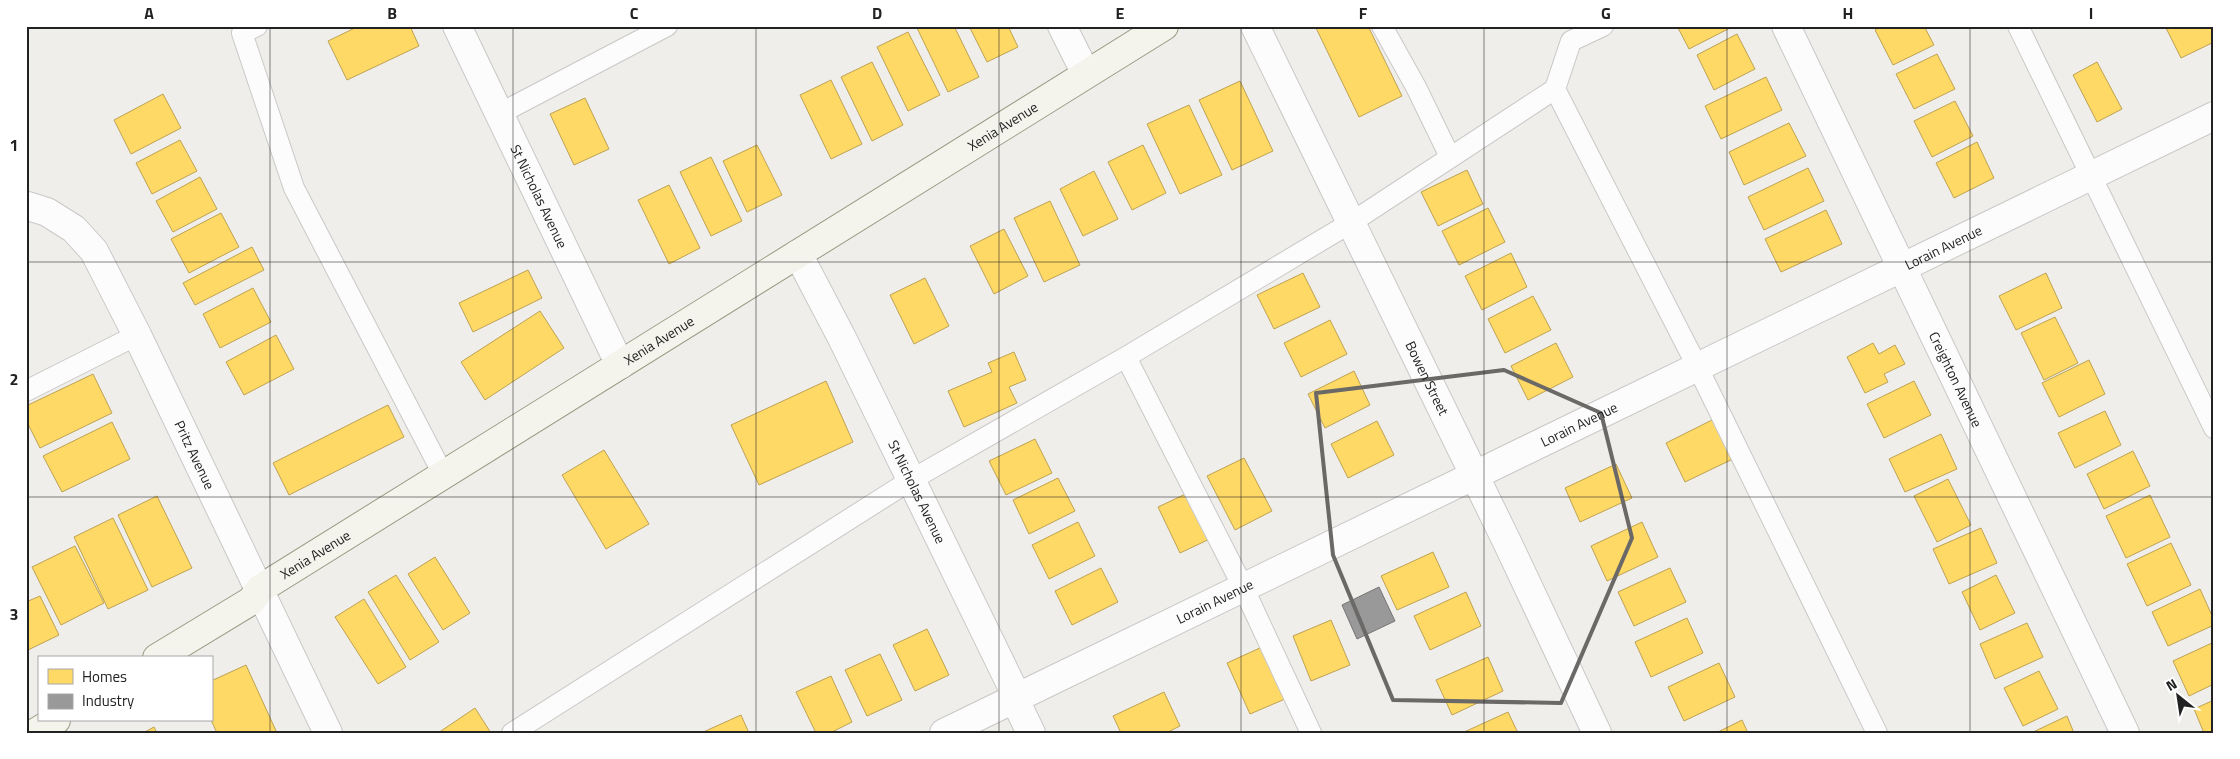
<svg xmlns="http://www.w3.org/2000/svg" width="2240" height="759" font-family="'Titillium Web',sans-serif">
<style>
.homes{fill:#ffd966;stroke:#bda252}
.industry{fill:#999;stroke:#757575}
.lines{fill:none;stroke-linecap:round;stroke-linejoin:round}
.lane-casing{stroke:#c9c8c7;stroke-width:22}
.street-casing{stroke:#c9c8c7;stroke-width:30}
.secondary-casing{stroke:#999a82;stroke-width:30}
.lane{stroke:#fdfcfc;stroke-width:20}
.street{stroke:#fdfcfc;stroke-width:28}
.secondary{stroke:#f4f4ed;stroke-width:28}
.marked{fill:none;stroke:#6a6968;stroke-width:4;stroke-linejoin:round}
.grid{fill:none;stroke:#222;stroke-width:1;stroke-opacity:0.55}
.labels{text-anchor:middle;stroke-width:5;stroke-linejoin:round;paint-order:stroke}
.street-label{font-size:14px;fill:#222;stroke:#fff}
.neatline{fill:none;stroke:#222;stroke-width:2}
.grid-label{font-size:16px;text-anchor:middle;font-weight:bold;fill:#222}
</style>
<rect width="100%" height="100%" fill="#f0eeeb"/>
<path class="homes" d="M359 26H410L419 46 347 80 328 41Z
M921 26H954L979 77 948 92 917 28Z
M969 26H1008L1018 47 987 62Z
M1319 26H1368L1402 96 1359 117 1316 28Z
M1677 26H1729L1730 28 1689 49Z
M1883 26H1924L1934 45 1893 65 1875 30Z
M2165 26H2214V42L2181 58Z
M908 32 940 95 908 111 877 47Z
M1737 34 1755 69 1714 90 1697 55Z
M1937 54 1955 89 1914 109 1896 74Z
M872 62 903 125 872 141 841 77Z
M2097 62 2122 109 2097 122 2073 75Z
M1766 77 1782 110 1721 139 1705 106Z
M831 80 862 144 831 159 800 95Z
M1240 81 1273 151 1232 170 1199 100Z
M163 94 181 128 131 154 114 120Z
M585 98 609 149 574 165 550 114Z
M1955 101 1973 136 1932 157 1914 121Z
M1189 105 1222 175 1180 194 1147 124Z
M1789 123 1806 156 1744 185 1729 152Z
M180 140 197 171 152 194 136 163Z
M1977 142 1994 178 1954 198 1936 163Z
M757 145 782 195 747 212 723 161Z
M1143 145 1166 193 1132 210 1108 162Z
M711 157 742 221 711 236 680 172Z
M1808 168 1824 201 1764 230 1748 197Z
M1467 170 1483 204 1438 226 1421 192Z
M1094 171 1118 219 1083 236 1060 189Z
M200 177 217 209 173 232 156 201Z
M669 185 700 248 669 264 638 200Z
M1050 201 1080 265 1044 282 1014 218Z
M1488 208 1505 242 1459 265 1442 231Z
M1826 210 1842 244 1781 272 1765 239Z
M221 213 239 247 189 273 171 239Z
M1004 229 1028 276 994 294 970 246Z
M252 247 264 270 195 305 183 283Z
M1511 253 1527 287 1482 310 1465 276Z
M528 270 542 298 473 332 459 303Z
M1303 273 1320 307 1274 329 1257 295Z
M2046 273 2062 308 2016 330 1999 296Z
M925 278 949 326 914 344 890 295Z
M253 288 271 322 220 348 203 314Z
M1533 296 1551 330 1505 353 1488 319Z
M540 311 564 348 485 400 461 362Z
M2055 317 2078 363 2044 380 2021 333Z
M1330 320 1347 354 1301 377 1284 343Z
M276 335 294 369 244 395 226 362Z
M1556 343 1573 377 1528 400 1511 366Z
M1873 343 1879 354 1895 345 1905 364 1884 374 1888 382 1865 393 1847 357Z
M1014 352 1026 380 1009 387 1017 403 964 427 948 391 992 372 988 363Z
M2089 360 2105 394 2059 417 2042 383Z
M1354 371 1370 405 1325 428 1308 394Z
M93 374 112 413 40 448 26 420V406Z
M826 381 853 442 759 485 731 425Z
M1914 381 1931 415 1884 438 1867 404Z
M388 405 404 437 289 495 273 463Z
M2105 411 2121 445 2075 468 2058 433Z
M1718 417 1737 457 1685 482 1666 443Z
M1377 421 1394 455 1348 478 1331 444Z
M112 422 130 459 62 492 43 456Z
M1941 434 1957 469 1905 492 1889 459Z
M1035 439 1052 473 1006 495 989 461Z
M604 450 649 524 606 549 562 475Z
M2133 451 2150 486 2104 509 2087 474Z
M1244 458 1272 511 1235 530 1207 476Z
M1616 464 1632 498 1580 522 1565 488Z
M1058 478 1075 511 1029 534 1013 500Z
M1948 479 1971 525 1937 542 1914 496Z
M1192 491 1214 537 1180 553 1158 507Z
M2150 495 2170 537 2126 558 2106 516Z
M157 496 192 568 152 587 118 515Z
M113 518 148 590 108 609 74 537Z
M1078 522 1095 556 1049 579 1032 545Z
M1642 522 1658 557 1607 581 1591 546Z
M1981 528 1997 563 1949 584 1933 549Z
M2171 543 2191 585 2147 606 2127 564Z
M75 546 104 603 61 625 32 567Z
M1433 552 1449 587 1397 610 1381 576Z
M435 557 470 613 443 630 408 574Z
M1101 568 1118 602 1072 625 1055 591Z
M1670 568 1686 602 1634 626 1618 592Z
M396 575 439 642 410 660 368 592Z
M1996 575 2015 613 1980 630 1962 592Z
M2200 589 2214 620V625L2168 646 2152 612Z
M1466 592 1481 626 1430 650 1414 616Z
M40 596 59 635 28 650 26 602Z
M364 599 406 667 378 684 335 617Z
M1687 618 1703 653 1651 677 1635 642Z
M1331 620 1350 665 1311 681 1293 636Z
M2027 623 2043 657 1995 679 1980 644Z
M927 629 949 675 915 691 893 645Z
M2214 642V684L2189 696 2173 661Z
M1262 647 1285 699 1250 714 1227 663Z
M880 654 902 700 867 716 845 670Z
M1488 657 1503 691 1452 715 1436 680Z
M1719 663 1735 697 1684 721 1668 687Z
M246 665 277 733H217L211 720V681Z
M2039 671 2058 709 2023 726 2004 688Z
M831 676 852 722 830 733H816L796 692Z
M1164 692 1180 726 1166 733H1121L1113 716Z
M2214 700V733H2204L2194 709Z
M475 708 491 733H438Z
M1508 712 1518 733H1462Z
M741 715 749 733H701Z
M2067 716 2074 733H2031Z
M1742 720 1748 733H1716Z
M154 727 157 733H143Z"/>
<path class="industry" d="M1379 587 1395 621 1357 639 1342 605Z"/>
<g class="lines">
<g class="lane-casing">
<path id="lane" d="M257 26 242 33 294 188 444 476
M1382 26 1416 87 1450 157
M2018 26 2214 428
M1555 89 1697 366 1877 733
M499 114 667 26
M1126 357 1243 587 1311 733
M26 391 137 335
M512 733 911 480 1126 357 1352 222 1555 89 1571 41 1603 26"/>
</g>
<g class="street-casing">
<g id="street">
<path id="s1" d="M457 26 620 365"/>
<path d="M1062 26 1086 74"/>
<path id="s2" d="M1255 26 1508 544 1597 733"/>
<path id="s3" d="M1786 26 2125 733"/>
<path id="s4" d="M28 206 47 212 74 229 94 251 137 335 328 733"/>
<path id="s5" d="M798 254 842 338 1017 697 1019 708 1031 733"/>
<path id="s6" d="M944 733 2214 116"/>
</g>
</g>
<g class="secondary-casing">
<g id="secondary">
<path id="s7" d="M157 658 251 601 260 589 1164 26"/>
<path d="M35 733 56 720"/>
</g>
</g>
<use href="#lane" class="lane"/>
<use href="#street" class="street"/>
<use href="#secondary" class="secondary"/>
</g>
<path class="marked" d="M1504 370 1601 413 1632 538 1561 703 1393 700 1333 555 1316 393Z"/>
<path class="grid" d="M270 26V733M513 26V733M756 26V733M999 26V733M1241 26V733M1484 26V733M1727 26V733M1970 26V733M26 262H2214M26 497H2214"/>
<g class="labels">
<g class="street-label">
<text dy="5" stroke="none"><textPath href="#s7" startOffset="1000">Xenia Avenue</textPath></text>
<text dy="5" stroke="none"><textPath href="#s1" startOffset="189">St Nicholas Avenue</textPath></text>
<text dy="5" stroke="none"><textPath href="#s6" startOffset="1111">Lorain Avenue</textPath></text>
<text dy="5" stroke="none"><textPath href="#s7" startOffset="595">Xenia Avenue</textPath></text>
<text dy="5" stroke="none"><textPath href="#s2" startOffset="392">Bowen Street</textPath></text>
<text dy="5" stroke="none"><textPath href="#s3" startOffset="392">Creighton Avenue</textPath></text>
<text dy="5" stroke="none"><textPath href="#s6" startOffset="706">Lorain Avenue</textPath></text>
<text dy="5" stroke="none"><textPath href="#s4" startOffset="309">Pritz Avenue</textPath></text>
<text dy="5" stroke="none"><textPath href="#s5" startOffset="266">St Nicholas Avenue</textPath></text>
<text dy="5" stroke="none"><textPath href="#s7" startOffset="190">Xenia Avenue</textPath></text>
<text dy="5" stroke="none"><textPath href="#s6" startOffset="301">Lorain Avenue</textPath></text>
</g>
</g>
<rect width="2240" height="759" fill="none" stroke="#ffffff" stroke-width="55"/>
<rect x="38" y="656" width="175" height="65" fill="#ffffff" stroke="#a7a7a7"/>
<rect x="48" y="669" width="25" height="15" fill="#ffd966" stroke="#a7a7a7"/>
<text x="82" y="682" font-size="15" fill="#222222">Homes</text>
<rect x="48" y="694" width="25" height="15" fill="#999999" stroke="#a7a7a7"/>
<text x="82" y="706" font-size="15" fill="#222222">Industry</text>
<g transform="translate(2178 696) rotate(330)" stroke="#ffffff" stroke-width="4" paint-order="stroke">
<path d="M0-4L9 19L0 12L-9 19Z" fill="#222222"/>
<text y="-8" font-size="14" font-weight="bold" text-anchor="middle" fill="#222222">N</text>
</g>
<rect x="28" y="28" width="2184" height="704" class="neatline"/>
<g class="grid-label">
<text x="149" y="19">A</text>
<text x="392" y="19">B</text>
<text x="634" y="19">C</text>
<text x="877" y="19">D</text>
<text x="1120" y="19">E</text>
<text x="1363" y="19">F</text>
<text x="1606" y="19">G</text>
<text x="1848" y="19">H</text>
<text x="2091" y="19">I</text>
<text x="14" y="151">1</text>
<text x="14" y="385">2</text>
<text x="14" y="620">3</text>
</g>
</svg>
